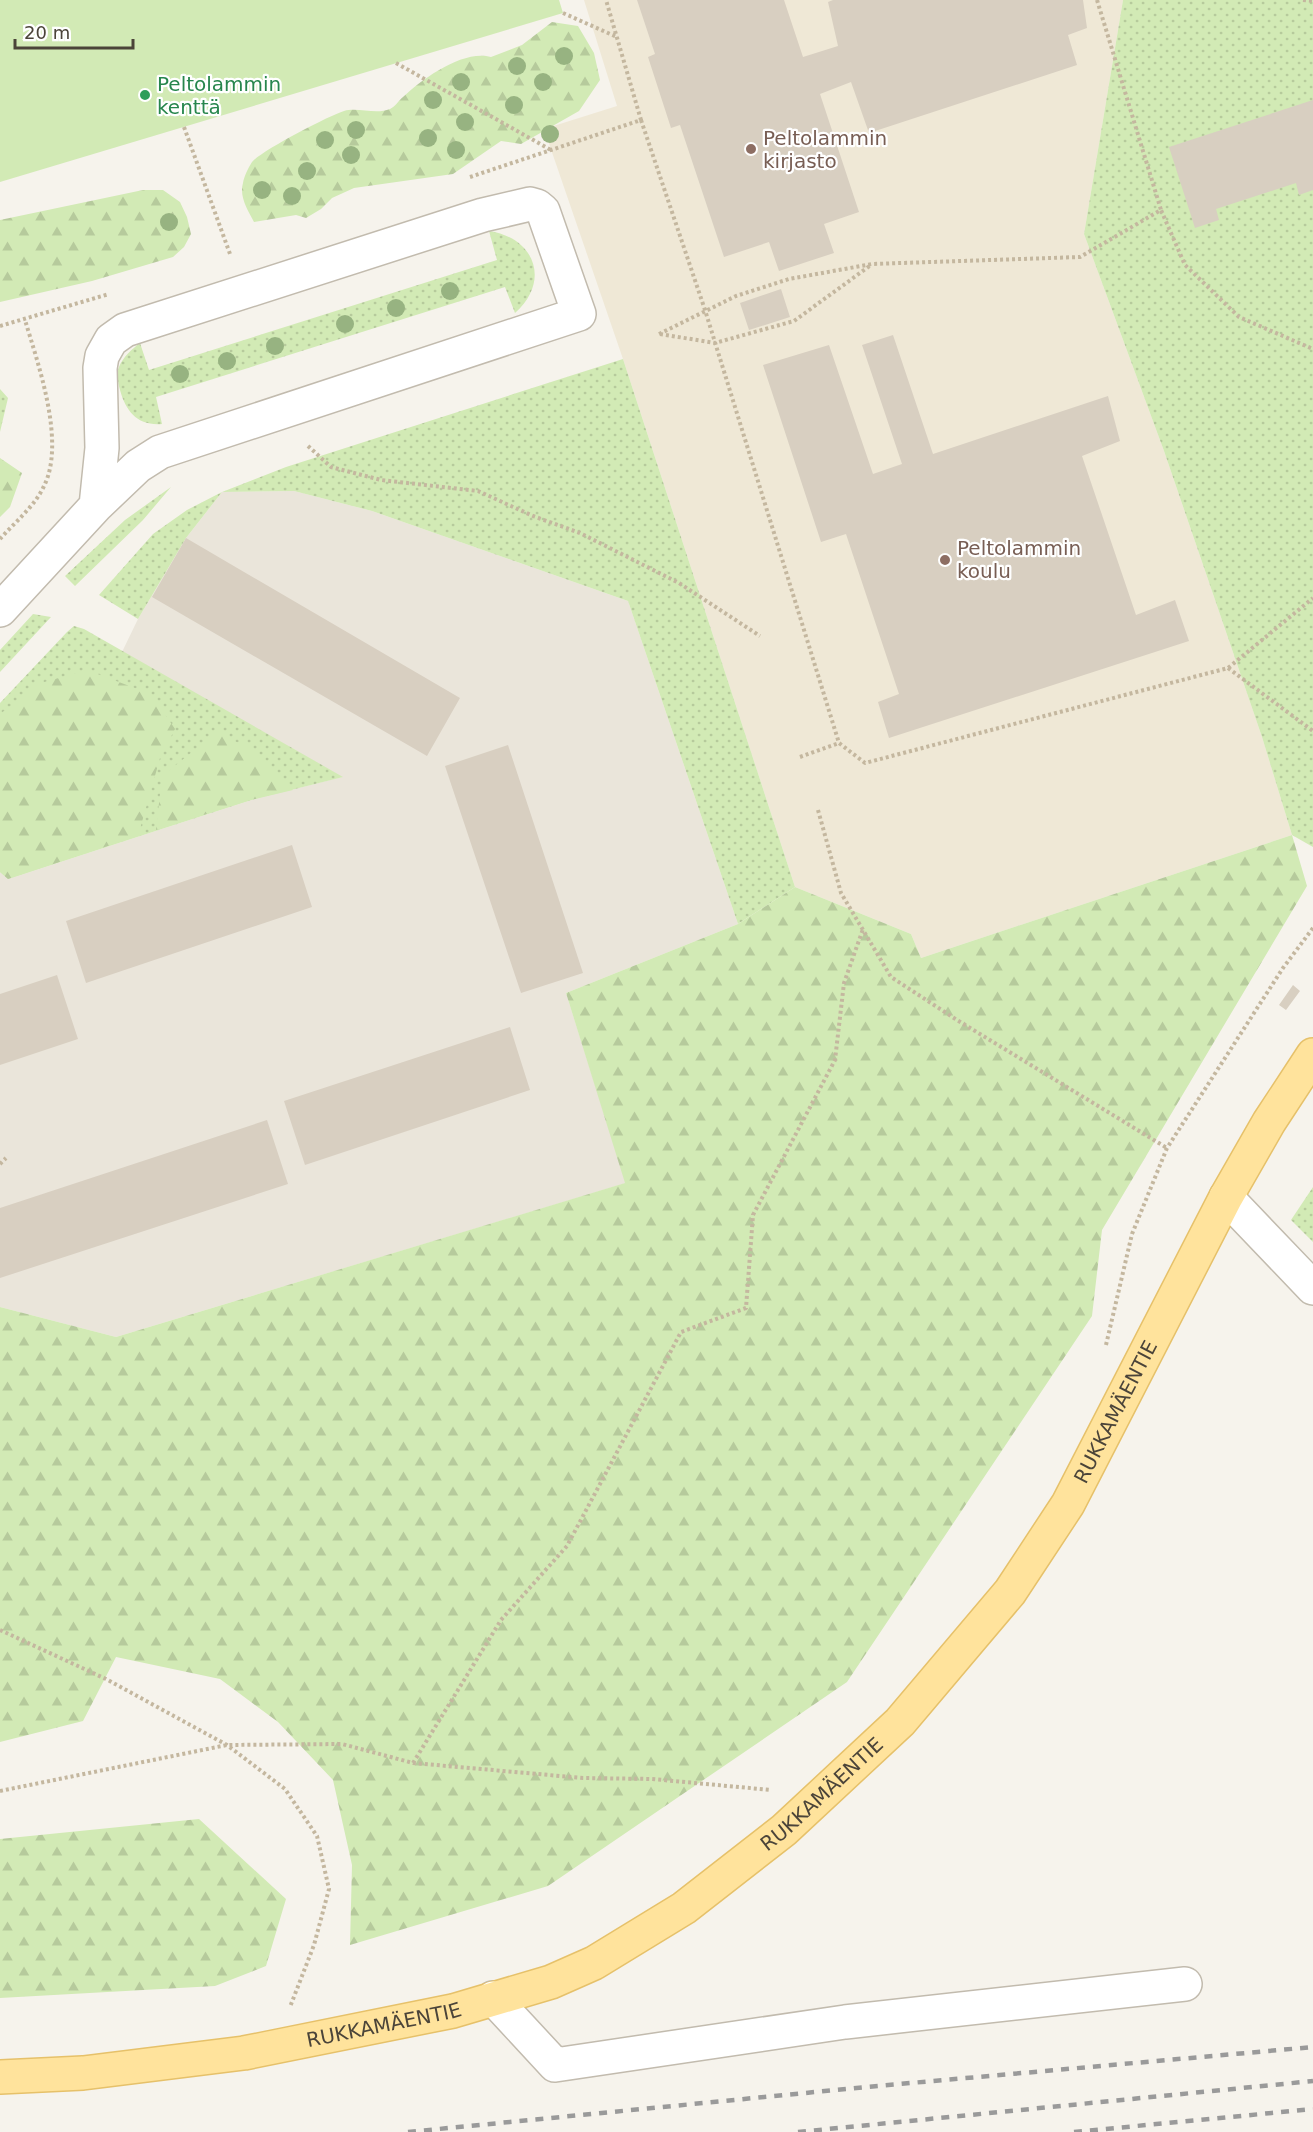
<svg xmlns="http://www.w3.org/2000/svg" width="1313" height="2132" font-family="'DejaVu Sans',sans-serif">
<style>
.residential{fill:#eae5da}
.education{fill:#efe8d6}
.green{fill:url(#green-dots)}
.forest{fill:url(#forest-firs)}
.pitch{fill:#d2eab5}
.building{fill:#d8cfc1}
.lines{fill:none;stroke-linecap:round;stroke-linejoin:round}
.minor-casing{stroke:#c2bbae;stroke-width:36}
.major-casing{stroke:#e6c16a;stroke-width:36}
.path{stroke:#c4b79f;stroke-width:4;stroke-dasharray:3 3;stroke-linecap:butt}
.minor{stroke:#fff;stroke-width:33}
.major{stroke:#ffe39c;stroke-width:33}
.rail{stroke:#9a9a9a;stroke-width:4.5;stroke-dasharray:8 8;stroke-linecap:butt}
.tree{fill:#97b381}
.leisure-dot{fill:#2e9e5b;stroke:#fff;stroke-width:2}
.education-dot{fill:#8d6e63;stroke:#fff;stroke-width:2}
.labels{text-anchor:middle;stroke-width:4.5;stroke-linejoin:round;paint-order:stroke}
.leisure-label{font-size:20px;fill:#27864d;stroke:#fff;text-anchor:start}
.education-label{font-size:20px;fill:#785e54;stroke:#fff;text-anchor:start}
.street-label{font-size:20px;fill:#4b4439;stroke:#fff}
</style>
<defs>
<pattern id="green-dots" width="8" height="8" patternUnits="userSpaceOnUse" patternTransform="scale(1.5)"><rect width="8" height="8" fill="#d2eab5"/><path d="M2 2h.1M6 6h.1" fill="none" stroke="#b6ca9c" stroke-width="1.8" stroke-linecap="round"/></pattern>
<pattern id="forest-firs" width="22" height="20" patternUnits="userSpaceOnUse" patternTransform="scale(1.5)"><rect width="22" height="20" fill="#d2eab5"/><path d="M5 1l3.5 6h-7zM16 11l3.5 6h-7z" fill="#b6ca9c"/></pattern>
</defs>
<rect width="100%" height="100%" fill="#f6f3ec"/>
<path class="residential" d="M294 491 372 511 628 601 738 924 566 993 626 1183 116 1337 0 1307V872L8 879 251 800 342 777 122 652 138 619 186 538 222 492Z"/>
<path class="education" d="M584 0H1123L1084 234 1164 451 1262 737 1292 835 921 958 911 934 795 887 623 359 544 129 617 106Z"/>
<path class="green" d="M1123 0H1313V847L1292 835 1262 737 1164 451 1084 234Z
M489 231C535 238 551 281 515 313L505 287 156 397 162 424C138 426 126 412 120 390 118 383 116 374 119 367 123 357 132 349 140 343L149 370 497 260Z
M623 359 795 887 738 924 628 601 372 511 294 491 222 492 186 538 138 619 99 595 153 534 187 510 222 492 286 467Z
M0 389 8 398 0 432Z
M171 487 143 520 75 586 65 576 125 520Z
M33 614 51 617 0 672V650Z
M74 626 84 629 343 777 251 800 8 879 0 872V703L67 632Z
M1313 1187V1242L1291 1220Z"/>
<path class="forest" d="M552 22 578 26 594 53 600 80 579 111 521 144 501 141 453 174 354 188 332 198 321 209 306 218 296 215 254 222C248 210 239 197 243 183 244 177 248 168 252 162 261 151 328 116 344 111 358 107 376 115 390 109 396 106 398 101 403 97 423 78 464 49 491 57L522 45Z
M143 190H163L180 202 187 217 191 234 184 247 173 257 92 281 0 302V220Z
M0 458 22 473 10 507 0 517Z
M87 670 148 693 156 701 175 729 160 758 138 836 8 879 0 872V714L41 683Z
M221 729 231 740 250 747 293 790 251 800 156 830 162 776Z
M1292 835 1307 886 1102 1230 1092 1316 847 1682 548 1886 350 1945 352 1865 333 1780 278 1722 220 1679 116 1657 83 1721 0 1742V1307L116 1337 625 1183 566 993 738 924 795 887 911 934 921 958Z
M199 1819 286 1899 266 1966 215 1986 0 1998V1839Z"/>
<path class="pitch" d="M0 0H559L563 13 0 182Z"/>
<path class="building" d="M637 0H784L803 57 838 46 828 2 833 0H1083L1087 28 1068 35 1077 65 869 133 851 82 820 94 859 212 824 224 834 253 779 271 769 242 724 257 680 125 671 128 648 57 655 54Z
M1313 100V190L1299 195 1296 183 1216 209 1219 220 1195 228 1169 147Z
M781 289 790 317 749 330 740 303Z
M893 335 933 454 1108 396 1120 441 1082 456 1136 615 1175 600 1189 641 889 738 878 702 899 694 846 534 821 542 763 365 829 345 873 474 902 464 862 345Z
M186 538 460 698 427 756 152 597Z
M508 745 583 973 521 993 445 766Z
M292 845 312 907 86 983 66 921Z
M57 975 78 1039 0 1065V994Z
M1293 985 1300 991 1286 1010 1279 1005Z
M510 1027 530 1090 305 1165 284 1101Z
M267 1120 288 1184 0 1278V1208Z"/>
<g class="lines">
<g class="minor-casing">
<path id="minor" d="M0 610 96 506 138 466 160 452 579 314 543 211 537 206 530 204 483 215 125 330 111 340 102 356 100 368 102 448 96 506
M1226 1197 1313 1288
M493 1998 555 2065 845 2022 1185 1984"/>
</g>
<g class="major-casing">
<g id="major">
<path id="s1" d="M0 2077 83 2073 244 2053 453 2011 551 1982 594 1963 684 1908 784 1830 900 1722 1010 1592 1068 1504 1226 1197 1269 1122 1313 1055"/>
</g>
</g>
<path class="path" d="M1097 0 1161 210
M1303 0 1313 1
M563 13 617 37
M396 63 551 150
M641 120 705 310 839 743 865 763 1228 668 1313 598
M184 127 230 254
M470 177 641 120 606 0
M0 326 109 294
M659 334 736 296 789 279 872 264 1080 257 1161 210 1185 265 1239 317 1313 349
M660 334 715 343 794 321 871 265
M308 446 331 467 381 480 478 491 533 516 580 533 679 583 760 636
M0 539C15 522 35 506 44 486 66 442 38 364 25 320
M1228 668 1313 731
M800 757 839 743
M818 810 841 893 891 977 957 1020 1167 1148
M0 1164 6 1158
M1106 1345 1132 1234 1167 1148 1283 968 1313 928
M0 1630 106 1679 227 1745 285 1789 317 1836 329 1889 314 1945 290 2007
M413 1763 501 1620 567 1546 681 1332 746 1308 753 1215 835 1060 844 983 863 929
M0 1791 227 1745 342 1744 413 1763 583 1778 652 1779 771 1790"/>
<use href="#minor" class="minor"/>
<use href="#major" class="major"/>
<path class="rail" d="M408 2132 866 2087 1313 2047
M798 2132 1313 2081
M1074 2132 1313 2109"/>
</g>
<g class="tree">
<circle cx="564" cy="56" r="9"/>
<circle cx="517" cy="66" r="9"/>
<circle cx="461" cy="82" r="9"/>
<circle cx="543" cy="82" r="9"/>
<circle cx="433" cy="100" r="9"/>
<circle cx="514" cy="105" r="9"/>
<circle cx="465" cy="122" r="9"/>
<circle cx="356" cy="130" r="9"/>
<circle cx="550" cy="134" r="9"/>
<circle cx="428" cy="138" r="9"/>
<circle cx="325" cy="140" r="9"/>
<circle cx="456" cy="150" r="9"/>
<circle cx="351" cy="155" r="9"/>
<circle cx="307" cy="171" r="9"/>
<circle cx="262" cy="190" r="9"/>
<circle cx="292" cy="196" r="9"/>
<circle cx="169" cy="222" r="9"/>
<circle cx="450" cy="291" r="9"/>
<circle cx="396" cy="308" r="9"/>
<circle cx="345" cy="324" r="9"/>
<circle cx="275" cy="346" r="9"/>
<circle cx="227" cy="361" r="9"/>
<circle cx="180" cy="374" r="9"/>
</g>
<circle class="leisure-dot" cx="145" cy="95" r="6"/>
<g class="education-dot">
<circle cx="751" cy="149" r="6"/>
<circle cx="945" cy="560" r="6"/>
</g>
<g class="labels">
<g class="leisure-label">
<text x="157" y="91">Peltolammin<tspan x="157" dy="23">kenttä</tspan></text>
</g>
<g class="education-label">
<text x="763" y="145">Peltolammin<tspan x="763" dy="23">kirjasto</tspan></text>
<text x="957" y="555">Peltolammin<tspan x="957" dy="23">koulu</tspan></text>
</g>
<g class="street-label">
<text dy="7" stroke="none"><textPath href="#s1" startOffset="1378">RUKKAMÄENTIE</textPath></text>
<text dy="7" stroke="none"><textPath href="#s1" startOffset="892">RUKKAMÄENTIE</textPath></text>
<text dy="7" stroke="none"><textPath href="#s1" startOffset="388">RUKKAMÄENTIE</textPath></text>
</g>
</g>
<path d="M15 39v9h118v-9" fill="none" stroke="#4b4439" stroke-width="3"/>
<text x="24" y="39" font-size="18" fill="#4b4439" stroke="#ffffff" stroke-width="4.5" paint-order="stroke">20 m</text>
</svg>
